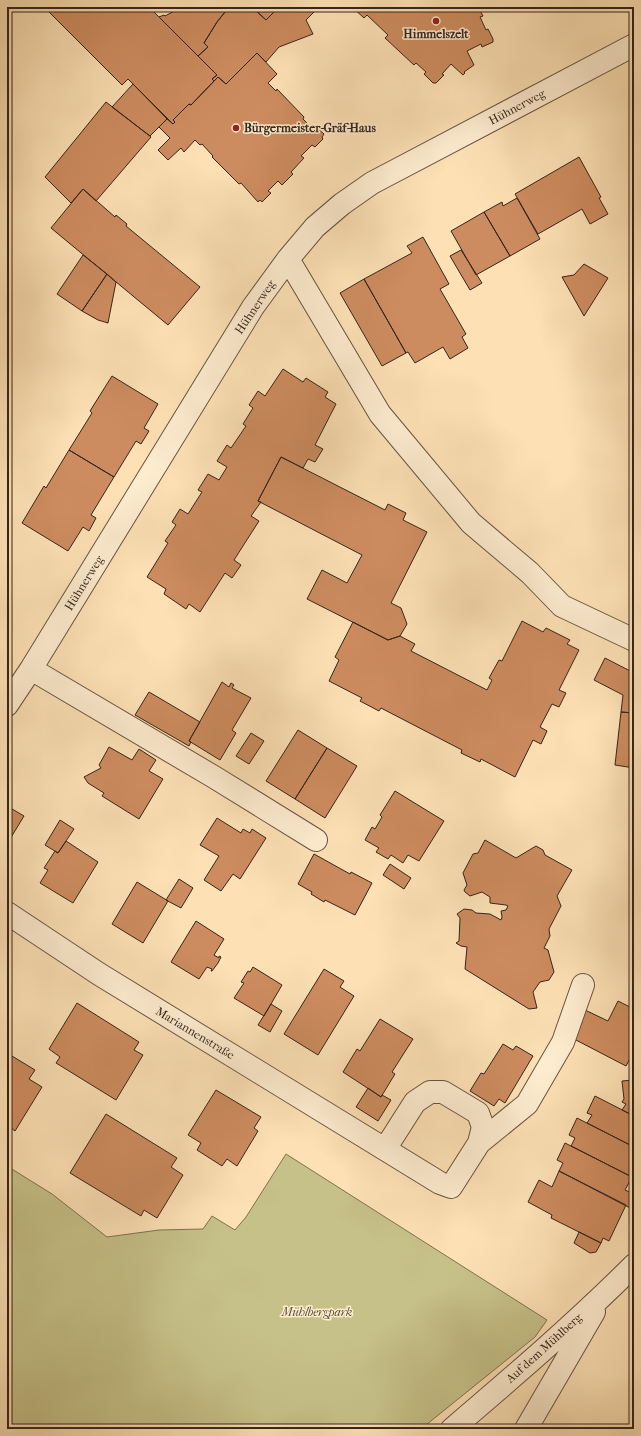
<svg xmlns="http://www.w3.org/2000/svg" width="641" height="1436" font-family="'IM FELL French Canon',serif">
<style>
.green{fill:#c6c189;stroke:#7e7252}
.building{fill:#cd8c5f;stroke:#35241b}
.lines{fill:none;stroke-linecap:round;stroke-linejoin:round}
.minor-casing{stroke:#675342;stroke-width:24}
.minor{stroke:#feeccf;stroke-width:22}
.poi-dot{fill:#8f2418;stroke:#feeccf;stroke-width:1.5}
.labels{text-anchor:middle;stroke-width:3;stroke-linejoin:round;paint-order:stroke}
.poi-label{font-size:12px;font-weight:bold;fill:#35241b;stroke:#feeccf}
.street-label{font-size:12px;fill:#35241b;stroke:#feeccf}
.park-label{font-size:12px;font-style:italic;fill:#594b36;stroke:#feeccf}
</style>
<rect width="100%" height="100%" fill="#fde1b5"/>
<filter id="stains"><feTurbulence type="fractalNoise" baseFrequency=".005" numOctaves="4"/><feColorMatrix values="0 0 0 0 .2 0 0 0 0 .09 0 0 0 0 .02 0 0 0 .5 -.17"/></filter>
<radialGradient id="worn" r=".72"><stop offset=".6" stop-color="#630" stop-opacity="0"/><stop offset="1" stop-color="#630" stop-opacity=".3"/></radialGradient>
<path class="green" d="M286 1154 547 1320 535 1337 421 1429H7V1166L52 1194 107 1237 159 1230 203 1229 212 1216 235 1230 246 1217Z"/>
<path class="building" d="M44 7H149L217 75 212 79 214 81 191 105 189 104 173 120 175 122 173 124 128 79 122 85Z
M182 7H229L217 22 204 43 208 47 198 56 159 17 164 15 165 16Z
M229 7H252L266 20 279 7H319L306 20 313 34 279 47 266 62 257 53 226 84 218 77 214 81 212 79 217 75 198 56 208 47 204 43 217 22Z
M252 7H279L266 20Z
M352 7H478L483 16 480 17 486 30 488 29 493 39V42L482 47 481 44 467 51 474 65 464 72 465 73 463 75 451 64 442 74 444 75 436 83H433L424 74 426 72 416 63 414 65 385 38 388 35 367 15 364 18Z
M257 53 277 74 268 83 276 91 277 89 304 117 303 119 313 129 316 127 324 134 322 137 323 139 315 147 312 145 301 156 304 158 291 172 293 174 282 185 278 181 268 191 271 193 262 202 260 200 258 202 241 183 239 184 212 157 213 156 202 144 200 145 195 140 184 152 181 148 168 160 158 150 170 138 159 127 167 119 173 124 175 122 173 120 189 104 191 105 218 77 226 84Z
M133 84 167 119 150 136 112 107Z
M106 102 151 137 96 201 83 189 71 203 45 177Z
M579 157 601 197 599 198 608 214 590 224 582 209 538 234 515 194Z
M83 189 115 217 116 215 127 224 126 226 200 287 168 325 51 228Z
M517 198 540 239 510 256 484 212 502 202 503 206Z
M484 212 510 256 476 275 451 231Z
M423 237 449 284 440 289 466 334 462 337 468 348 450 359 443 347 415 363 408 352 406 353 364 279 412 253 407 246Z
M461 250 482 283 470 290 450 256Z
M83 255 107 274 82 311 57 294Z
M584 264 608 278 584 316 562 277 574 275Z
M107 274 116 282 108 323 98 320 82 311Z
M364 279 406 353 382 366 340 293Z
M283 369 303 382 306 378 328 392 325 397 336 404 315 445 323 449 315 462 308 459 303 468 281 457 258 501 261 502 251 516 259 521 234 560 241 565 232 578 225 573 200 612 189 604 186 609 164 594 166 589 147 577 168 543 165 541 176 525 172 522 180 509 188 514 202 492 198 490 208 474 219 480 227 467 217 461 227 445 231 448 246 426 243 424 253 408 249 405 258 391 265 396Z
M112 376 158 404 144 428 149 431 141 444 136 441 114 477 69 450 92 413 90 411Z
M69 450 114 477 91 515 96 518 89 531 83 527 68 551 22 523 44 486 46 488Z
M281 457 385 510 388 504 406 513 403 520 427 532 391 603 401 608 407 624 400 636 388 640 307 599 322 570 347 583 362 555 258 501Z
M522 621 543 632 546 628 570 640 567 644 579 650 559 690 566 693 559 707 552 704 540 727 547 731 541 744 533 740 515 777 481 759 480 762 461 753 462 750 381 708 379 711 360 701 362 698 329 681 339 660 335 657 353 622 388 640 400 636 415 644 411 651 487 690 492 680 489 678 499 660 502 661Z
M605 658 634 673V713L621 712 623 695 594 680Z
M222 682 229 687 231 683 234 685 232 688 251 698 232 730 236 733 220 760 189 741Z
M149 692 200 722 189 741 191 742 189 746 135 715Z
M621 712 634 713 630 740H634V768L615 765Z
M634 713V740H630Z
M298 730 327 748 295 799 266 781Z
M251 733 264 741 249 764 236 756Z
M109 747 132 760 139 749 156 760 149 771 163 779 139 819 102 796 104 793 88 783 84 777 101 768 99 765Z
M327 748 357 766 325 818 295 799Z
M395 791 444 821 419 861 408 855 403 863 391 855 388 859 376 852 379 848 365 840 372 827 375 829 382 817 380 815Z
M7 806 24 816 7 844Z
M217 818 241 833 243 829 250 833 252 829 266 838 240 879 233 874 221 891 204 880 219 856 200 845Z
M60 820 74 829 58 853 45 845Z
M485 840 516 858 536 846 543 850 545 855 572 870 557 896 561 906 549 929 550 936 544 948 548 950 554 972 549 980 540 982 533 992 537 1008 529 1009 465 969 467 947 461 946 456 943 459 941 460 918 457 914 464 909 472 910 476 913 490 914 501 920 502 917 501 911 506 910 508 906 506 905 490 903V897L482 892 470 896 465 892 464 890 467 885 463 873 473 854 478 853Z
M66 841 98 862 73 903 40 883 48 870 44 868 55 851 58 853Z
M314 854 350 874 351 872 372 883 355 915 325 900 324 902 311 894 312 892 298 884Z
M390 864 411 878 404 889 383 875Z
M179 879 193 888 181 908 166 900Z
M137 882 168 901 143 943 112 924Z
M196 921 224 939 214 955 219 958V956L221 957 218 963 212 971H211L212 969 207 967 199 979 171 962Z
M253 967 282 985 264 1016 234 998 244 983 241 982 248 971 250 972Z
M324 969 344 981 340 987 354 996 318 1055 284 1034Z
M618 1001 634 1009V1051L626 1066 574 1039 585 1010 608 1021Z
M77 1003 139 1042 134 1050 143 1055 116 1100 56 1063 60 1057 49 1049Z
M271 1004 282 1011 270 1032 258 1025Z
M380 1019 413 1039 392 1072 395 1074 381 1097 343 1072 357 1049 360 1051Z
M503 1044 513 1050 516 1046 533 1056 505 1103 499 1099 494 1106 470 1091 481 1073 484 1074Z
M7 1053 35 1070 29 1079 42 1087 15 1131 7 1125Z
M634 1080V1116L622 1110 626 1104 622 1102 624 1099 622 1081Z
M368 1088 381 1097 382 1095 391 1100 378 1121 356 1107Z
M216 1090 261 1117 254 1128 258 1131 237 1166 227 1159 222 1166 197 1150 201 1143 188 1135Z
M595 1096 634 1116V1147L587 1123 592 1115 587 1113Z
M106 1114 177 1158 171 1167 183 1175 157 1218 144 1210 141 1216 70 1173Z
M577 1118 634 1147V1178L571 1146 575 1138 569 1135Z
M565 1143 632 1177 625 1190 634 1194V1210L559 1171 563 1163 557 1160Z
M559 1171 626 1205 609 1241 603 1238 601 1243 551 1218 552 1215 528 1202 539 1180 552 1187Z
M579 1232 601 1243 596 1252 590 1253 574 1243Z"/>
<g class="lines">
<g class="minor-casing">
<path id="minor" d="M288 259 380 414 471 523 530 573 562 606 634 640
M31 669 214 777 316 840
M7 705 31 669 253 307 288 259 315 227 342 204 372 183 634 45
M7 913 99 974 440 1183 451 1187 479 1143 483 1127 478 1113 443 1092H430L415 1102 385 1149
M479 1143 527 1104 563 1042 583 985
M452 1429C514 1376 576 1323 634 1265
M526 1429 594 1312"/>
</g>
<use href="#minor" class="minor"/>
</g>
<g class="poi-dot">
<circle cx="436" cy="21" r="4"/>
<circle cx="236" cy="128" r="4"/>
</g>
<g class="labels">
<g class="poi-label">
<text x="436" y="38">Himmelszelt</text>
<text x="244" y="132" text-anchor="start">Bürgermeister-Gräf-Haus</text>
</g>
<g class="street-label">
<text transform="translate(517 107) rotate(-28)" y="4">Hühnerweg</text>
<text transform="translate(255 307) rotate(-56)" y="4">Hühnerweg</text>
<text transform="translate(84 583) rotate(-58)" y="4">Hühnerweg</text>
<text transform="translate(195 1033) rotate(31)" y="4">Mariannenstraße</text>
<text transform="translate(544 1348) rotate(-42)" y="4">Auf dem Mühlberg</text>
</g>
<g class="park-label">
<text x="317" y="1316">Mühlbergpark</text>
</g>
</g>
<rect width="641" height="1436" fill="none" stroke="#fde1b5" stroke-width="24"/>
<rect x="8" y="8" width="625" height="1420" fill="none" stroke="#35241b" stroke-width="2"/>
<rect x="12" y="12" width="617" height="1412" fill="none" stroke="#35241b"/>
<rect width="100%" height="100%" filter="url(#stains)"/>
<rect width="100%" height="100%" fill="url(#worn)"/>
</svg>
